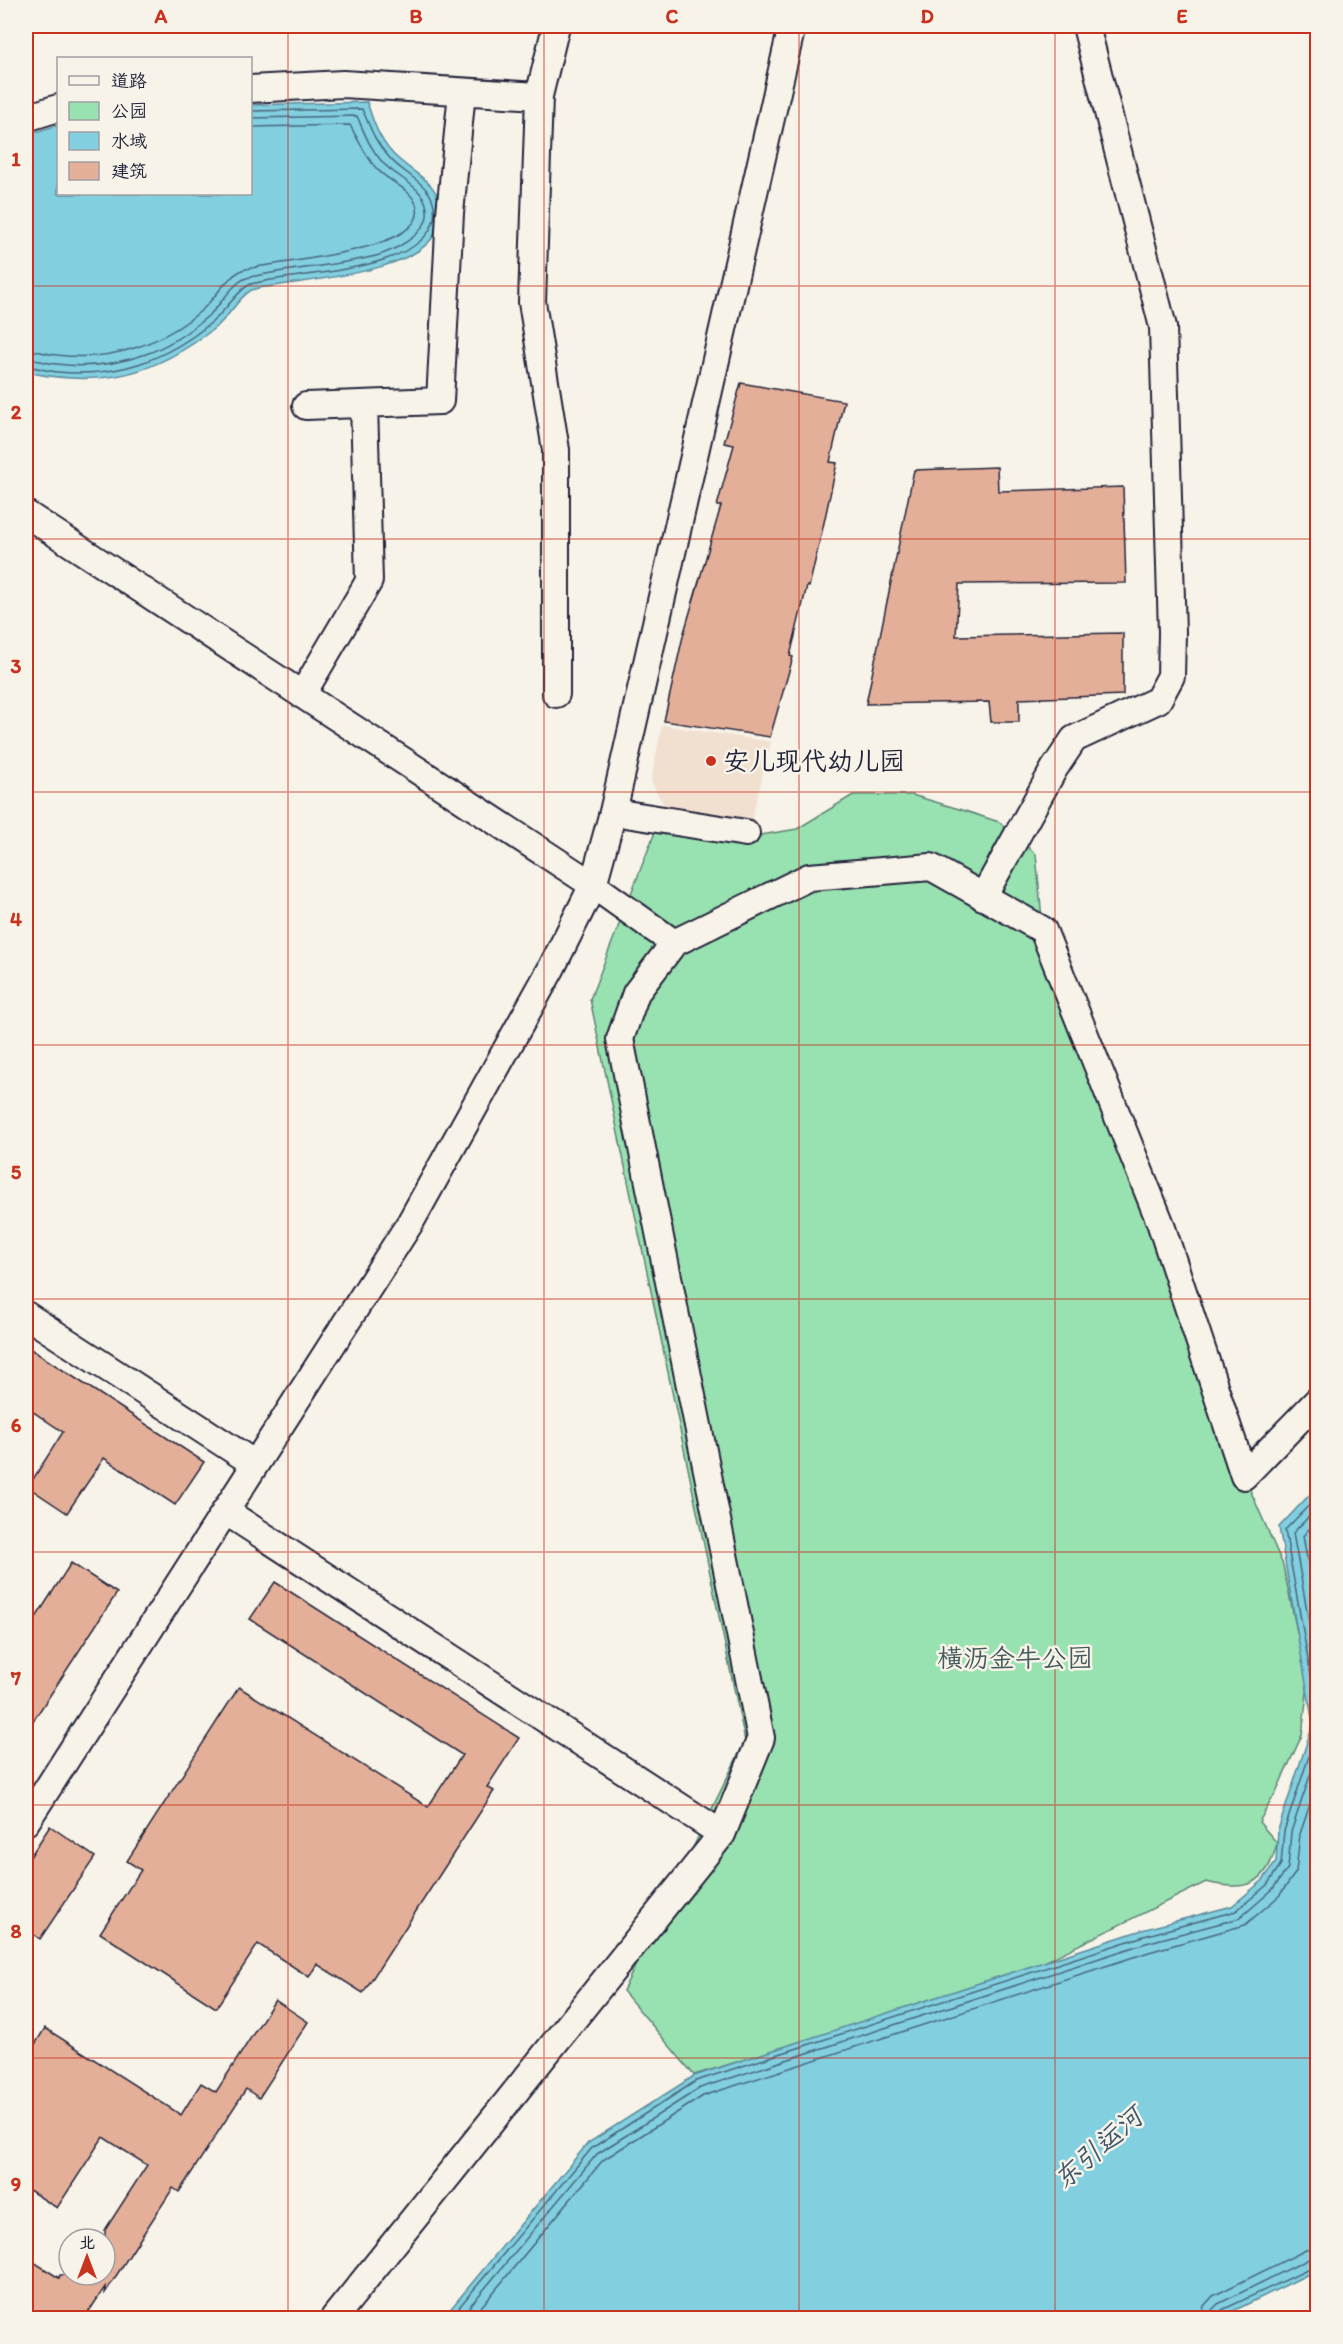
<svg xmlns="http://www.w3.org/2000/svg" width="1343" height="2344" font-family="Itim,'LXGW WenKai TC',sans-serif">
<style>
.built{fill:#f1dfd0}
.green{fill:#98e1b0;stroke:#5d8276;stroke-width:1.5}
.water{fill:#81cfdf;stroke:#5b8a9d;stroke-width:1.5}
.lines{fill:none;stroke-linecap:round;stroke-linejoin:round}
.shore{stroke:#48677d;stroke-width:1.5}
.building{fill:#e4af98;stroke:#22223b;stroke-width:1.5}
.minor-casing{stroke:#22223b;stroke-width:30}
.minor{stroke:#f7f3e8;stroke-width:26}
.grid{fill:none;stroke:#c8321e;stroke-width:1.5;stroke-opacity:0.55}
.poi-dot{fill:#c8321e;stroke:#f7f3e8;stroke-width:2}
.labels{text-anchor:middle;stroke-width:5;stroke-linejoin:round;paint-order:stroke}
.poi-label{font-size:26px;fill:#22223b;stroke:#f7f3e8;text-anchor:start}
.park-label{font-size:26px;fill:#455b5e;stroke:#f7f3e8}
.water-label{font-size:27px;font-style:italic;fill:#3e566c;stroke:#f7f3e8}
.neatline{fill:none;stroke:#c8321e;stroke-width:2}
.grid-label{font-size:20px;text-anchor:middle;font-weight:bold;fill:#c8321e}
</style>
<rect width="100%" height="100%" fill="#f7f3e8"/>
<filter id="ink" filterUnits="userSpaceOnUse"><feTurbulence type="fractalNoise" baseFrequency=".0167" numOctaves="2"/><feDisplacementMap in="SourceGraphic" scale="12" xChannelSelector="R" yChannelSelector="G"/><feConvolveMatrix kernelMatrix="1 2 1 2 8 2 1 2 1" color-interpolation-filters="sRGB"/></filter>
<g filter="url(#ink)">
<path class="built" d="M662 725 771 742 750 825 665 807 651 781Z"/>
<path class="green" d="M853 795H912L959 809 999 822 1036 854 1043 930 1244 1476 1283 1565 1308 1684 1302 1735 1276 1792 1259 1822 1277 1843C1267 1886 1246 1892 1206 1882L1008 1980 694 2075 623 1991 745 1741 590 999 655 832 730 840 797 829Z"/>
<path class="water" d="M367 102C373 121 379 139 393 154 417 179 450 183 437 228 426 270 318 279 281 285 273 287 257 286 250 291 238 298 228 318 216 327 154 376 103 388 26 372V135L58 125V194H250L251 105Z
M1317 1487V2270L1219 2318H443L588 2143 694 2076 1142 1930 1232 1906 1262 1881 1276 1862 1278 1830 1313 1724 1279 1527Z"/>
<g class="lines">
<path class="shore" d="M26 350C36 350 47 354 57 355 111 362 163 344 203 309 216 297 226 278 242 270 270 261 434 253 416 204 410 188 387 181 376 168 365 155 358 140 350 125L250 127
M26 359C36 359 46 363 57 364 86 368 118 364 146 354 169 346 189 332 208 316 221 306 233 280 250 277 291 268 335 266 376 256 393 251 424 236 427 216 430 188 399 180 383 163 369 147 365 134 357 116L250 118
M26 366C36 367 46 371 57 372 117 378 166 360 212 322 223 314 239 288 251 284 294 272 425 273 434 218 439 184 404 177 388 156 373 139 371 128 362 109L250 111
M1318 1496 1285 1530 1318 1715
M1318 1507 1293 1533 1318 1672
M1318 1519 1303 1536 1318 1619
M450 2318 592 2148 696 2081 1144 1936 1236 1911 1267 1885 1281 1864 1284 1831 1318 1729
M460 2318 597 2154 700 2088 1146 1943 1240 1918 1272 1890 1288 1868 1291 1832 1318 1752
M472 2318 603 2160 703 2096 1149 1952 1245 1925 1279 1896 1296 1872 1300 1834 1318 1781
M1201 2318 1204 2306 1213 2296 1306 2250 1318 2248
M1210 2318 1212 2310 1218 2304 1309 2259 1318 2257
M1218 2318 1222 2310 1318 2265"/>
</g>
<path class="building" d="M741 383 844 401 830 462 837 463 823 527 809 587 807 586 790 656 793 657 770 737 664 721 683 636 721 506H717L734 445 724 443Z
M997 467 998 491 1123 487 1126 583 959 584 956 636 1123 633V695L1019 699V722H991L989 702 866 704 914 470Z
M26 1346 204 1462 175 1505 104 1458 67 1513 28 1487 63 1432 26 1407Z
M71 1563 117 1593 26 1732V1633Z
M275 1582 519 1738 487 1787 494 1791 363 1993 317 1964 309 1977 258 1944 216 2008 100 1933 141 1870 127 1861 239 1687 428 1807 462 1755 250 1619Z
M50 1826 95 1857 40 1939 26 1929V1863Z
M275 2000 308 2022 259 2098 246 2089 179 2192 173 2188 105 2293V2287L84 2319H26V2257L59 2278 60 2275H105V2230L147 2165 103 2137 57 2208 26 2188V2059L45 2028 181 2115 201 2083 216 2092Z"/>
<g class="lines">
<g class="minor-casing">
<path id="minor" d="M250 89 343 84 539 96
M26 118 58 108
M306 406 440 401 450 213 462 92
M26 514 593 885 674 943
M556 694V450L532 302 539 96 556 26
M302 695 369 581 364 404
M613 812 746 833
M983 897 1054 769 1074 739 1158 700 1171 676 1172 633 1163 327 1086 26
M26 1315 255 1464
M225 1511 722 1834
M26 1822 410 1223 551 969 593 885 613 812 792 26
M334 2318 722 1834 761 1738 620 1039 636 993 674 943 809 877 931 867 1043 930 1160 1222 1244 1476 1318 1400"/>
</g>
<use href="#minor" class="minor"/>
</g>
</g>
<path class="grid" d="M288 26V2318M544 26V2318M799 26V2318M1055 26V2318M26 286H1318M26 539H1318M26 792H1318M26 1045H1318M26 1299H1318M26 1552H1318M26 1805H1318M26 2058H1318"/>
<circle class="poi-dot" cx="711" cy="761" r="6"/>
<g class="labels">
<g class="poi-label">
<text x="723" y="770">安儿现代幼儿园</text>
</g>
<g class="park-label">
<text x="1015" y="1667">横沥金牛公园</text>
</g>
<g class="water-label">
<text transform="translate(1098 2148) rotate(-41)" y="9">东引运河</text>
</g>
</g>
<rect width="1343" height="2344" fill="none" stroke="#f7f3e8" stroke-width="66"/>
<rect x="57" y="57" width="195" height="138" fill="#f7f3e8" stroke="#a29fa3" stroke-width="1.5"/>
<rect x="69" y="76" width="30" height="9" fill="#f7f3e8" stroke="#a29fa3" stroke-width="1.5"/>
<text x="111" y="87" font-size="18" fill="#22223b">道路</text>
<rect x="69" y="102" width="30" height="18" fill="#98e1b0" stroke="#a29fa3" stroke-width="1.5"/>
<text x="111" y="117" font-size="18" fill="#22223b">公园</text>
<rect x="69" y="132" width="30" height="18" fill="#81cfdf" stroke="#a29fa3" stroke-width="1.5"/>
<text x="111" y="147" font-size="18" fill="#22223b">水域</text>
<rect x="69" y="162" width="30" height="18" fill="#e4af98" stroke="#a29fa3" stroke-width="1.5"/>
<text x="111" y="177" font-size="18" fill="#22223b">建筑</text>
<g transform="translate(87 2257)"><circle r="28" fill="#f7f3e8" stroke="#a29fa3" stroke-width="1.5"/>
<path d="M0-4.5L10 22L0 15L-10 22Z" fill="#c8321e"/>
<text y="-9" font-size="16" font-weight="bold" text-anchor="middle" fill="#22223b">北</text>
</g>
<rect x="33" y="33" width="1277" height="2278" class="neatline"/>
<g class="grid-label">
<text x="161" y="23">A</text>
<text x="416" y="23">B</text>
<text x="672" y="23">C</text>
<text x="927" y="23">D</text>
<text x="1182" y="23">E</text>
<text x="16" y="166">1</text>
<text x="16" y="419">2</text>
<text x="16" y="673">3</text>
<text x="16" y="926">4</text>
<text x="16" y="1179">5</text>
<text x="16" y="1432">6</text>
<text x="16" y="1685">7</text>
<text x="16" y="1938">8</text>
<text x="16" y="2191">9</text>
</g>
</svg>
